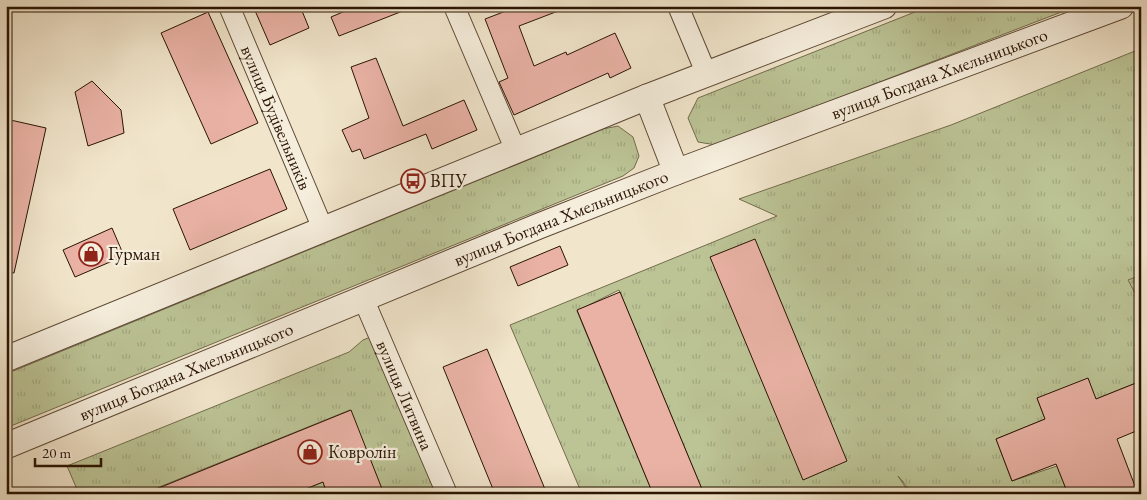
<svg xmlns="http://www.w3.org/2000/svg" width="1147" height="500" font-family="'EB Garamond',serif">
<style>
.grass{fill:url(#grass-tufts);stroke:#736c4c}
.forest{fill:url(#forest-firs);stroke:#736c4c}
.building{fill:#e9b2a5;stroke:#2a1402}
.lines{fill:none;stroke-linecap:round;stroke-linejoin:round}
.minor-casing{stroke:#5c4834;stroke-width:22}
.tertiary-casing{stroke:#5c4834;stroke-width:27}
.minor{stroke:#f6eedd;stroke-width:20}
.tertiary{stroke:#f6eedd;stroke-width:25}
.labels{text-anchor:middle;stroke-width:4.5;stroke-linejoin:round;paint-order:stroke}
.street-label{font-size:18px;fill:#2a1402;stroke:#f6eedd}
.poi-label{font-size:18px;fill:#2a1402;stroke:#f6eedd;text-anchor:start}
</style>
<defs>
<pattern id="grass-tufts" width="24" height="20" patternUnits="userSpaceOnUse" patternTransform="scale(1.25)"><rect width="24" height="20" fill="#bcc496"/><path d="M3 7l-1-3M5 7V3M7 7l1-3M15 17l-1-3M17 17v-4M19 17l1-3" fill="none" stroke="#a2a880"/></pattern>
<pattern id="forest-firs" width="22" height="20" patternUnits="userSpaceOnUse" patternTransform="scale(1.25)"><rect width="22" height="20" fill="#bcc496"/><path d="M5 1l3.5 6h-7zM16 11l3.5 6h-7z" fill="#a2a880"/></pattern>
</defs>
<rect width="100%" height="100%" fill="#f1e5cb"/>
<filter id="stains"><feTurbulence type="fractalNoise" baseFrequency=".004" numOctaves="4"/><feColorMatrix values="0 0 0 0 .2 0 0 0 0 .09 0 0 0 0 .02 0 0 0 .5 -.17"/></filter>
<radialGradient id="worn" r=".72"><stop offset=".6" stop-color="#630" stop-opacity="0"/><stop offset="1" stop-color="#630" stop-opacity=".3"/></radialGradient>
<path class="grass" d="M930 6H1077L716 145 698 142 688 118 698 98Z
M1140 49 1141 275 1129 281 1141 305V381L1096 399 1037 398 1045 419 996 439 1012 481 1057 466 1068 494H913L898 476 910 494H704L619 290 577 311 653 494H582L510 325 777 216 739 199 951 125Z
M618 126 633 137 639 156 634 168 623 176 6 428V374L603 129Z
M380 333 447 494H384L350 410 142 494H79L67 466 349 352 363 340Z
M323 482 327 494H293Z"/>
<path class="forest" d="M1141 275V297L1138 298 1128 280Z"/>
<path class="building" d="M253 6H300L309 28 270 45Z
M357 6H413V7L339 36 331 17Z
M519 6H566V8L519 26 534 66 566 52 567 55 615 33 631 68 610 78 608 73 514 115 499 82 508 78 485 19Z
M208 12 258 123 211 144 161 33Z
M376 58 403 126 464 100 477 130 432 149 426 134 364 159 360 149 352 152 342 130 369 118 351 67Z
M92 81 121 110 124 133 88 146 75 92Z
M6 119 46 128 14 273 6 272Z
M270 169 287 209 190 250 173 209Z
M112 228 124 256 75 277 63 250Z
M755 239 847 461 803 480 710 257Z
M560 246 568 265 518 286 510 267Z
M620 292 704 494H653L577 310Z
M487 349 547 494H495L443 367Z
M1088 378 1096 399 1141 381V429L1117 439 1138 494H1068L1056 464 1012 481 996 439 1045 419 1037 398Z
M351 410 384 494H327L323 482 293 494H144Z"/>
<g class="lines">
<g class="minor-casing">
<g id="minor">
<path id="s1" d="M229 6 323 229"/>
<path d="M454 6 516 151"/>
<path d="M678 6 707 75"/>
<path id="s2" d="M363 298 447 494"/>
</g>
</g>
<g class="tertiary-casing">
<g id="tertiary">
<path d="M647 97 676 172"/>
<path d="M6 359 647 97 884 6"/>
<path id="s3" d="M6 446 539 226 676 172 1121 6"/>
</g>
</g>
<use href="#minor" class="minor"/>
<use href="#tertiary" class="tertiary"/>
</g>
<defs>
<g id="bus-ring" transform="scale(1.25)"><circle r="9.5" fill="#f6eedd" stroke="#8f2418" stroke-width="1.5"/><path d="M-5-6H5V4H4V6H2V4H-2V6H-4V4H-5ZM-3.5-4V0h7V-4ZM-3.5 1.2v1.5H-2V1.2ZM2 1.2v1.5H3.5V1.2Z" fill="#8f2418"/></g>
<g id="shop-ring" transform="scale(1.25)"><circle r="9.5" fill="#f6eedd" stroke="#8f2418" stroke-width="1.5"/><path d="M-5-2.5h2.3a2.7 3.5 0 0 1 5.4 0H5L5.5 6h-11ZM-1.5-2.5h3a1.5 2.3 0 0 0-3 0Z" fill="#8f2418"/></g>
</defs>
<g fill-rule="evenodd">
<use href="#bus-ring" x="413" y="181"/>
<use href="#shop-ring" x="91" y="254"/>
<use href="#shop-ring" x="310" y="452"/>
</g>
<g class="labels">
<g class="street-label">
<text dy="6" stroke="none"><textPath href="#s3" startOffset="1005">вулиця Богдана Хмельницького</textPath></text>
<text dy="6" stroke="none"><textPath href="#s1" startOffset="121">вулиця Будівельників</textPath></text>
<text dy="6" stroke="none"><textPath href="#s3" startOffset="600">вулиця Богдана Хмельницького</textPath></text>
<text dy="6" stroke="none"><textPath href="#s3" startOffset="195">вулиця Богдана Хмельницького</textPath></text>
<text dy="6" stroke="none"><textPath href="#s2" startOffset="106">вулиця Литвина</textPath></text>
</g>
<g class="poi-label">
<text x="430" y="187">ВПУ</text>
<text x="108" y="260">Гурман</text>
<text x="328" y="458">Ковролін</text>
</g>
</g>
<rect width="1147" height="500" fill="none" stroke="#f1e5cb" stroke-width="25"/>
<rect x="8" y="8" width="1132" height="485" fill="none" stroke="#2a1402" stroke-width="2.5"/>
<rect x="12" y="12" width="1122" height="475" fill="none" stroke="#2a1402"/>
<path d="M35 458v8h66v-8" fill="none" stroke="#2a1402" stroke-width="2.5"/>
<text x="42" y="458" font-size="15" fill="#2a1402" stroke="#f6eedd" stroke-width="4" paint-order="stroke">20 m</text>
<rect width="100%" height="100%" filter="url(#stains)"/>
<rect width="100%" height="100%" fill="url(#worn)"/>
</svg>
